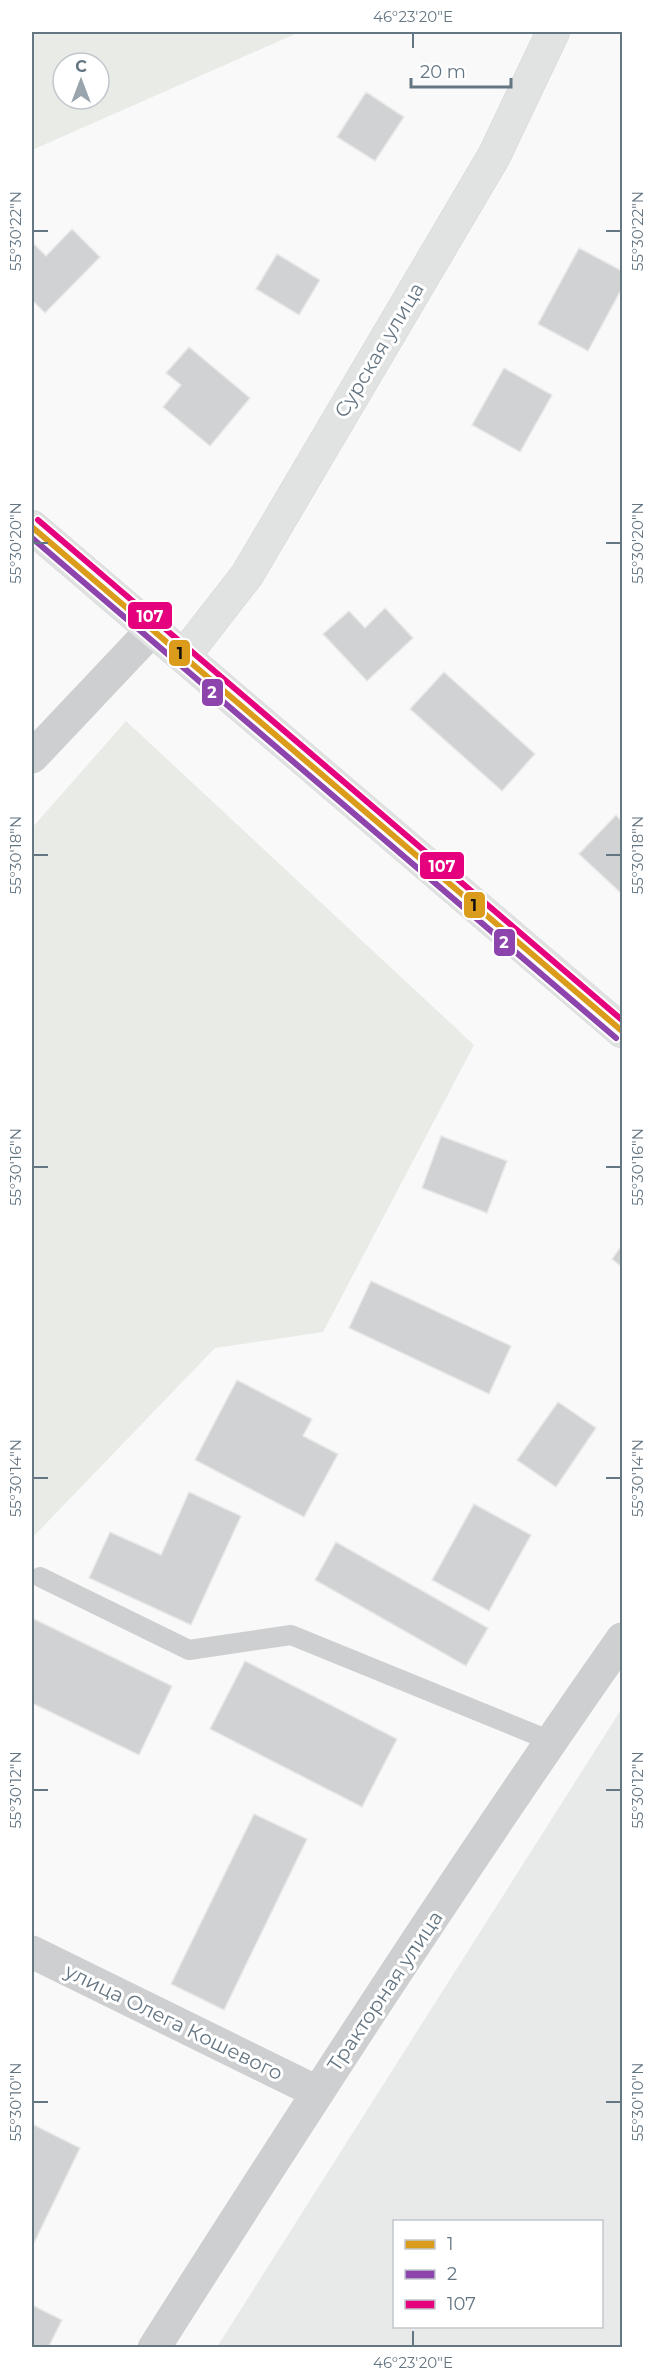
<svg xmlns="http://www.w3.org/2000/svg" width="654" height="2379" font-family="Montserrat,sans-serif">
<style>
.built{fill:#e8e9e9;fill-rule:evenodd}
.green{fill:#e8ebe6;fill-rule:evenodd}
.building{fill:#d0d2d3;stroke:#e8e8e8;stroke-width:1.5}
.lines{fill:none;stroke-linecap:round;stroke-linejoin:round}
.secondary-casing{stroke:#d5d6d7;stroke-width:34}
.lane{stroke:#cecfd0;stroke-width:20}
.street{stroke:#cecfd0;stroke-width:33}
.secondary{stroke:#e1e2e2;stroke-width:33}
.bus-1-casing{stroke:#fff;stroke-width:10}
.bus-2-casing{stroke:#fff;stroke-width:10}
.bus-3-casing{stroke:#fff;stroke-width:10}
.bus-1{stroke:#da9c1a;stroke-width:6}
.bus-2{stroke:#8e44ad;stroke-width:6}
.bus-3{stroke:#e5007d;stroke-width:6}
.ticks{fill:none;stroke:#657683;stroke-width:2}
.labels{text-anchor:middle;stroke-width:6;stroke-linejoin:round;paint-order:stroke}
.street-label{font-size:20px;fill:#657683;stroke:#fff}
.line-badge{stroke:#fff;stroke-width:2}
.badge-label{font-size:16px;text-anchor:middle;font-weight:bold;fill:#fff}
.pale-badge-label{font-size:16px;text-anchor:middle;font-weight:bold;fill:#111}
.neatline{fill:none;stroke:#657683;stroke-width:2}
.ticks-label{font-size:15px;text-anchor:middle;fill:#657683}
</style>
<rect width="100%" height="100%" fill="#f9f9f9"/>
<path class="built" d="M622 1708V2347H217ZM394 2222H602V2326H394Z"/>
<path class="green" d="M32 32H300L32 150ZM63 63H99V99H63Z
M126 721 474 1045 323 1332 215 1348 32 1538V828Z"/>
<path class="building" d="M366 92 404 117 375 161 337 137Z
M72 229 100 257 45 313 32 300V242L46 256Z
M579 248 622 271V288L588 351 538 324Z
M277 254 320 280 299 315 256 289Z
M189 347 250 398 210 446 163 407 181 385 166 373Z
M504 368 552 395 520 452 472 425Z
M385 608 413 638 367 681 323 634 349 611 365 628Z
M444 672 535 754 502 791 410 709Z
M616 815 622 822V894L579 854Z
M441 1136 507 1161 487 1213 422 1188Z
M622 1245V1267L612 1259Z
M371 1281 511 1346 489 1394 349 1328Z
M237 1380 312 1419 303 1436 338 1454 304 1517 195 1460Z
M558 1402 596 1428 556 1487 517 1460Z
M189 1492 241 1516 191 1625 89 1578 110 1532 161 1555Z
M474 1504 531 1535 489 1611 432 1580Z
M336 1542 488 1628 466 1666 315 1580Z
M32 1618 172 1686 139 1755 32 1703Z
M245 1661 397 1739 362 1807 210 1729Z
M254 1814 307 1839 224 2010 171 1984Z
M32 2124 80 2148 32 2247Z
M32 2305 62 2320 48 2348H32Z"/>
<g class="lines">
<g class="secondary-casing">
<path id="secondary" d="M32 527 622 1031
M184 656 247 575 494 156 553 32"/>
</g>
<path class="lane" d="M40 1577 189 1650 291 1635 551 1741"/>
<path class="street" d="M32 757 152 630
M32 1952 317 2092
M154 2348C306 2109 460 1870 622 1639"/>
<use href="#secondary" class="secondary"/>
<g class="bus-1-casing">
<path id="bus-1" d="M32 527 622 1031"/>
</g>
<g class="bus-2-casing">
<path id="bus-2" d="M32 538 616 1038"/>
</g>
<g class="bus-3-casing">
<path id="bus-3" d="M38 520 622 1020"/>
</g>
<use href="#bus-1" class="bus-1"/>
<use href="#bus-2" class="bus-2"/>
<use href="#bus-3" class="bus-3"/>
</g>
<path class="ticks" d="M413 33V48M33 231H48M606 231H621M33 543H48M606 543H621M33 855H48M606 855H621M33 1167H48M606 1167H621M33 1478H48M606 1478H621M33 1790H48M606 1790H621M33 2102H48M606 2102H621M413 2331V2346"/>
<g class="labels">
<g class="street-label">
<text transform="translate(379 350) rotate(-59)" y="7">Сурская улица</text>
<text transform="translate(385 1991) rotate(-56)" y="7">Тракторная улица</text>
<text transform="translate(174 2022) rotate(26)" y="7">улица Олега Кошевого</text>
</g>
</g>
<g class="line-badge">
<rect x="127" y="601" width="46" height="29" rx="6" fill="#e5007d"/>
<rect x="168" y="639" width="23" height="28" rx="6" fill="#da9c1a"/>
<rect x="201" y="678" width="23" height="29" rx="6" fill="#8e44ad"/>
<rect x="419" y="851" width="46" height="29" rx="6" fill="#e5007d"/>
<rect x="463" y="891" width="23" height="28" rx="6" fill="#da9c1a"/>
<rect x="493" y="928" width="23" height="29" rx="6" fill="#8e44ad"/>
</g>
<g class="badge-label">
<text x="150" y="622">107</text>
<text x="212" y="698">2</text>
<text x="442" y="872">107</text>
<text x="504" y="948">2</text>
</g>
<g class="pale-badge-label">
<text x="180" y="659">1</text>
<text x="474" y="911">1</text>
</g>
<rect width="654" height="2379" fill="none" stroke="#ffffff" stroke-width="66"/>
<rect x="393" y="2220" width="210" height="108" fill="#ffffff" stroke="#c1c8cd" stroke-width="1.5"/>
<rect x="405" y="2240" width="30" height="9" fill="#da9c1a" stroke="#c1c8cd" stroke-width="1.5"/>
<text x="447" y="2250" font-size="18" fill="#657683">1</text>
<rect x="405" y="2270" width="30" height="9" fill="#8e44ad" stroke="#c1c8cd" stroke-width="1.5"/>
<text x="447" y="2280" font-size="18" fill="#657683">2</text>
<rect x="405" y="2300" width="30" height="9" fill="#e5007d" stroke="#c1c8cd" stroke-width="1.5"/>
<text x="447" y="2310" font-size="18" fill="#657683">107</text>
<g transform="translate(81 81)"><circle r="28" fill="#ffffff" stroke="#c1c8cd" stroke-width="1.5"/>
<path d="M0-4.5L10 22L0 15L-10 22Z" fill="#99a4ac"/>
<text y="-9" font-size="16" font-weight="bold" text-anchor="middle" fill="#657683">С</text>
</g>
<path d="M411 78v9h100v-9" fill="none" stroke="#657683" stroke-width="3"/>
<text x="420" y="78" font-size="18" fill="#657683" stroke="#ffffff" stroke-width="4.5" paint-order="stroke">20 m</text>
<rect x="33" y="33" width="588" height="2313" class="neatline"/>
<g class="ticks-label">
<text x="413" y="22">46°23'20"E</text>
<text transform="translate(16 231) rotate(-90)" y="5">55°30'22"N</text>
<text transform="translate(638 231) rotate(-90)" y="5">55°30'22"N</text>
<text transform="translate(16 543) rotate(-90)" y="5">55°30'20"N</text>
<text transform="translate(638 543) rotate(-90)" y="5">55°30'20"N</text>
<text transform="translate(16 855) rotate(-90)" y="5">55°30'18"N</text>
<text transform="translate(638 855) rotate(-90)" y="5">55°30'18"N</text>
<text transform="translate(16 1167) rotate(-90)" y="5">55°30'16"N</text>
<text transform="translate(638 1167) rotate(-90)" y="5">55°30'16"N</text>
<text transform="translate(16 1478) rotate(-90)" y="5">55°30'14"N</text>
<text transform="translate(638 1478) rotate(-90)" y="5">55°30'14"N</text>
<text transform="translate(16 1790) rotate(-90)" y="5">55°30'12"N</text>
<text transform="translate(638 1790) rotate(-90)" y="5">55°30'12"N</text>
<text transform="translate(16 2102) rotate(-90)" y="5">55°30'10"N</text>
<text transform="translate(638 2102) rotate(-90)" y="5">55°30'10"N</text>
<text x="413" y="2368">46°23'20"E</text>
</g>
</svg>
